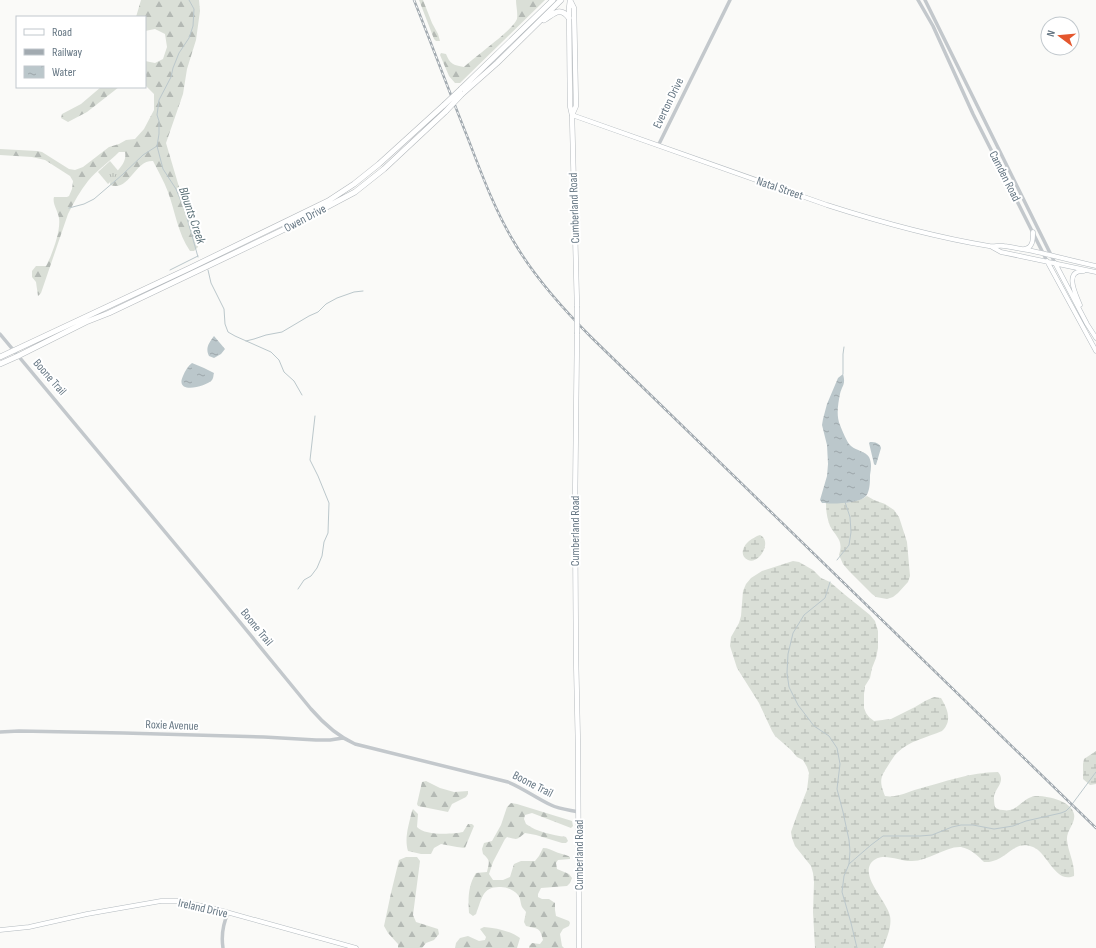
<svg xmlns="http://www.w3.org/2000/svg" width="1096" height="948" font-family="'Sofia Sans Condensed',sans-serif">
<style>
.forest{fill:url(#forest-firs)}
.wetland{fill:url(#wetland-marsh)}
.park{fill:url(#park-tufts)}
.water{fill:url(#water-ripples)}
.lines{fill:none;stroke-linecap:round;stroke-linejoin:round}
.stream{stroke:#bbc7cb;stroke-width:1}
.secondary-casing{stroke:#b3babf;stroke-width:5}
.primary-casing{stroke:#b5babe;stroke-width:5.5}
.trunk-casing{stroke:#b4b9bd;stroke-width:6}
.tertiary{stroke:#c3c8cc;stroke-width:3.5}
.secondary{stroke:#fff;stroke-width:4}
.primary{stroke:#fff;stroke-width:4.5}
.trunk{stroke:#fff;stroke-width:5}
.rail-casing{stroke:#a2aab0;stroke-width:2.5}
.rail{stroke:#fff;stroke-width:1;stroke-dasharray:3;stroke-linecap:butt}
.primary-bridge-casing{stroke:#b5babe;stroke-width:5.5;stroke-linecap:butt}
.trunk-bridge-casing{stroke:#b4b9bd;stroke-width:6;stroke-linecap:butt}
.primary-bridge{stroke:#fff;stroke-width:4.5}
.trunk-bridge{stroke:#fff;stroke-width:5}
.labels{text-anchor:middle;stroke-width:4;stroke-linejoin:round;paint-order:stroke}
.street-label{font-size:12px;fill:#657683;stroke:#fff}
.water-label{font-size:13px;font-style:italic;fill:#60757c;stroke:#fff}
</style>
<defs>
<pattern id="forest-firs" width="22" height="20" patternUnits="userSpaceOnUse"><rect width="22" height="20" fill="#dadfd7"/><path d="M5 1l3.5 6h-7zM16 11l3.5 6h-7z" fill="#b4b9b4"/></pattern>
<pattern id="wetland-marsh" width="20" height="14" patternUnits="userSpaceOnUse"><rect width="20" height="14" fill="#dadfd7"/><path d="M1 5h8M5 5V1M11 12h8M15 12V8" fill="none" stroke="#b4b9b4"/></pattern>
<pattern id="park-tufts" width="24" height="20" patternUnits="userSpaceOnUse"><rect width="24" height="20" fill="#dadfd7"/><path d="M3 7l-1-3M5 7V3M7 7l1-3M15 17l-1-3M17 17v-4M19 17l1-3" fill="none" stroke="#b4b9b4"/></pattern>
<pattern id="water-ripples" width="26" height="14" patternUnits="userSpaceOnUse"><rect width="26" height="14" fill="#bbc7cb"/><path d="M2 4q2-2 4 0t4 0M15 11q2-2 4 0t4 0" fill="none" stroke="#9ca6aa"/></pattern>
</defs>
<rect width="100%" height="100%" fill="#fafaf8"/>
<path class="forest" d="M141 0H199L200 11 196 40 187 69 183 94 166 143 179 187 187 209 198 247 194 251H190C178 234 175 211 168 192 164 181 158 171 153 161 134 160 130 192 110 185 110 173 128 167 125 152H119C109 162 97 170 88 181 80 191 74 202 68 214L41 293 38 296 36 282 32 277V271L36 266H46C52 255 61 231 59 218 58 211 52 203 54 197H67L69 196 72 189 73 181 70 176 45 160 32 157 0 155V149L37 151 42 152 69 169 75 170 83 167 109 147 119 144 126 140 135 139 144 129 154 110V94L145 85V61L155 63 163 59 167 47 165 34 155 29 145 31V17H136Z
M419 0H423L432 23 438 34 440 41H436L434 39Z
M516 0H545L460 83H455L449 76 440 55 441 53 446 54C450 64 453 65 464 67 474 57 513 30 517 19 518 13 516 6 516 0Z
M101 87H119L87 112 68 122 61 118 62 114 81 104Z
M426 781 440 788 454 792 468 791V794L466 797 452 804 448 812 418 806 417 804 422 782Z
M511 803 517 804 572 821 573 826 571 828 532 813 525 815 524 819 526 824C537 832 552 835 566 837L568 841 566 843H562L536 835 525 833C516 840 519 840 507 837L505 839 493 862 489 874 493 880H503L510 877 514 864 521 861H535L539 856 543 848C548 848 551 850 556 852 561 854 565 854 570 857V859L558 860 556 863 557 869 569 874 572 878 570 883 567 886 541 888 538 894V897L542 899H549L555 903V910L556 916 569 921 570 923 569 926 563 929 560 934 562 946 564 948H529V946L532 943 540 944 543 940C540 927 538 929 526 926L524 922 526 912C525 910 523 909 522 907 520 902 521 899 518 895 514 890 507 887 501 887 482 886 482 899 476 914L473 916 469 913C468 900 468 885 476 873L487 872C489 862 491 861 483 854L482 849 484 843 492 841 501 825 507 807Z
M413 809 418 814 417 827C425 836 453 834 463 832L468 824H472L474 826 467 843 465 848 457 847 441 844 434 848 431 854H421L408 851C404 838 409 824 412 811Z
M406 857H417L420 861 413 915 416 922 438 929 439 934 434 940 426 943 422 948H398V944L388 933 384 926 391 893 399 860Z
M484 927C496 928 511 931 520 938L517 948H455L456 943 460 938 468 936 479 941 485 940 486 937 480 929Z"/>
<path class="wetland" d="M867 496 874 500 885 504 894 510 899 517 907 542 910 576 908 582 898 593 893 597 887 599 876 597 872 594 849 571 843 564 839 555C844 540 836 537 830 526 827 518 826 511 826 503 840 503 855 504 867 496Z
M760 535C773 541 759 565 748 560 739 556 743 546 749 541 752 539 756 536 760 535Z
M793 561 799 562 813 570 821 578 830 582 844 594 870 615 875 621 878 631V648L876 658 872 668 870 678 865 686 864 694V708L866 713 869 717 874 721 891 719 915 707 925 701 934 697 941 698C947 708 953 721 942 731 928 737 909 741 898 752 894 755 892 760 889 764 880 778 879 780 885 796 897 798 907 792 918 789 944 782 971 772 998 772 1006 781 996 787 994 796 994 800 994 803 995 807 997 809 999 810 1003 810 1017 813 1022 798 1035 796 1046 795 1072 801 1074 814 1076 823 1066 831 1067 840 1068 852 1075 863 1074 876 1055 884 1048 853 1033 847 1014 840 1009 857 993 861 991 862 987 862 984 862 977 855 971 849 961 847 946 846 929 861 912 861 900 862 881 850 871 863 861 878 887 901 890 916 892 927 887 937 883 948H815L813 912 814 882 813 873 811 866 795 846 792 838 791 832 797 815 807 790 809 773 807 767 803 760 797 757 791 750 775 736 772 731 759 703 737 668 730 646 731 637 739 623 741 616 743 591 746 584 751 578 762 571Z
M1096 751V784L1090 785 1083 779V764L1084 759Z"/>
<path class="park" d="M110 161 120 173 108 184 98 172Z"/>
<path class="water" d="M214 336 225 349 221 354 214 358 209 356C205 348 209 343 214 336Z
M192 363 204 368 214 373C213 376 214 377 212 380 206 387 174 395 183 376 185 371 188 366 192 363Z
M843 374C846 385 842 385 840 394 838 404 836 416 840 425 842 430 847 443 851 446 857 451 865 451 869 457 872 463 871 469 870 475 870 482 870 491 866 496 859 504 832 504 822 503L820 500 827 476 828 464 827 445 822 425 823 419 827 404 838 378Z
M870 442C875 442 880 443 881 448L876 465H875L874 464 869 443Z"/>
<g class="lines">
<path class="stream" d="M189 0 194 9 193 26 189 38 179 53 173 68 171 77 159 100 157 115 159 121V134L157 146 163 169 176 189 185 211 198 257
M69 208 84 204 94 199 122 175 143 155 157 146
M170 270 198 256
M208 270 211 283 224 309 225 324 228 332 235 336 271 352 279 360 284 372 294 381 302 395
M246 341 254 339 266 335 282 332 309 316 318 312 326 304 337 298 354 292 363 291
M843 374V354L844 347
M837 560 849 545 851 532 850 517 845 502
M830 582 825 598 804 615 793 633 788 654 787 673 789 687 798 705 814 726 829 736 837 748 840 764 837 789 843 812 849 840 850 851 849 864 844 876 842 892 849 916 851 923 857 948
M298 589 304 580 311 576 317 568 322 556 324 542 328 533 329 503 318 476 310 460 315 416
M849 864 871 845 883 836H920L932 835 952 827 961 825H973L994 829 1013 826 1026 821 1061 813 1066 811 1070 807 1096 772"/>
<g class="secondary-casing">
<path id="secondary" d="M572 115 827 205C880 222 934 237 989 246 994 247 999 245 1004 246 1012 247 1020 249 1028 250 1051 255 1073 261 1096 266
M992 247 1001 252 1096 272
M1024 249C1033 248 1033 240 1033 232
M1047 261 1096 351
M1055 263 1087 324 1096 338
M1080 305C1076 295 1063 270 1084 271
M0 930 29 927 87 914 161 901H177L212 908 356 948"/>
</g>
<g class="primary-casing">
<path id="primary" d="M570 0 569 8 570 106 572 115 577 306
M570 0 574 8 576 106 572 115
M577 334 575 507 576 657 578 746 579 948"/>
</g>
<g class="trunk-casing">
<path id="trunk" d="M544 20C554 14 560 6 569 18
M461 89 553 0
M462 94 497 63 561 0
M0 357 190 268 328 201 354 184 379 164 444 105
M0 364 18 356 86 322 109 313 235 253 289 227 355 192 384 169 446 111"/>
</g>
<path class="tertiary" d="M918 0 933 26 973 114 1029 225 1047 261
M925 0 1055 263
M658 146 730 0
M0 334 216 593 311 709C324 724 337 736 355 744L508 782C523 788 536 798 551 805 559 809 569 810 578 812
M0 732 19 731 124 733 264 737 316 740H330L343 738
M223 948C221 935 223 924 228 913"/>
<use href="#secondary" class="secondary"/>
<use href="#primary" class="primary"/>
<use href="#trunk" class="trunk"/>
<g class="rail-casing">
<path id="rail" d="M414 0C432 45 449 91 467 136 481 172 494 209 514 242 535 278 563 309 592 338L1096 828"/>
</g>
<use href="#rail" class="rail"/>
<g class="primary-bridge-casing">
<path id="primary-bridge" d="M577 334V306"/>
</g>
<g class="trunk-bridge-casing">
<path id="trunk-bridge" d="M444 105 461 89
M446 111 462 94"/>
</g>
<use href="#primary-bridge" class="primary-bridge"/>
<use href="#trunk-bridge" class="trunk-bridge"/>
</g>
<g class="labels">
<g class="street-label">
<text transform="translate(668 103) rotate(-64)" y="4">Everton Drive</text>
<text transform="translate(1005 176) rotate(63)" y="4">Camden Road</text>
<text transform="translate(780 188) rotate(19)" y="4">Natal Street</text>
<text transform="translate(574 208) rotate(-92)" y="4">Cumberland Road</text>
<text transform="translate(305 218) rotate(-28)" y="4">Owen Drive</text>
<text transform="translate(50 377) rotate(49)" y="4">Boone Trail</text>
<text transform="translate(575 531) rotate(-90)" y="4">Cumberland Road</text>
<text transform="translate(257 627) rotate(51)" y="4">Boone Trail</text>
<text transform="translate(172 725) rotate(2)" y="4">Roxie Avenue</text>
<text transform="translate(533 784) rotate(27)" y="4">Boone Trail</text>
<text transform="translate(579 855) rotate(-90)" y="4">Cumberland Road</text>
<text transform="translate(203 908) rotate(13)" y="4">Ireland Drive</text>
</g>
<g class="water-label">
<text transform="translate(193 215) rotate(71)" y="5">Blounts Creek</text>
</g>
</g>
<rect x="16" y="16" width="130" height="72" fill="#ffffff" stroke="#c1c8cd"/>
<rect x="24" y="29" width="20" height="6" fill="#ffffff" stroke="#c1c8cd"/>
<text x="52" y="36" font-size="12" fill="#657683">Road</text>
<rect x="24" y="49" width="20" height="6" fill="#a2aab0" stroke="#c1c8cd"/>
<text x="52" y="56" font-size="12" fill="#657683">Railway</text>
<rect x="24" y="66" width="20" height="12" fill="url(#water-ripples)" stroke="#c1c8cd"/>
<text x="52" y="76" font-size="12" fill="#657683">Water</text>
<g transform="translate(1060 36) rotate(286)"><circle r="19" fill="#ffffff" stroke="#c1c8cd"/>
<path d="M0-3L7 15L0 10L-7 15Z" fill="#e4572e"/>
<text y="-6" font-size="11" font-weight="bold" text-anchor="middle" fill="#657683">N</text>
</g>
</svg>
